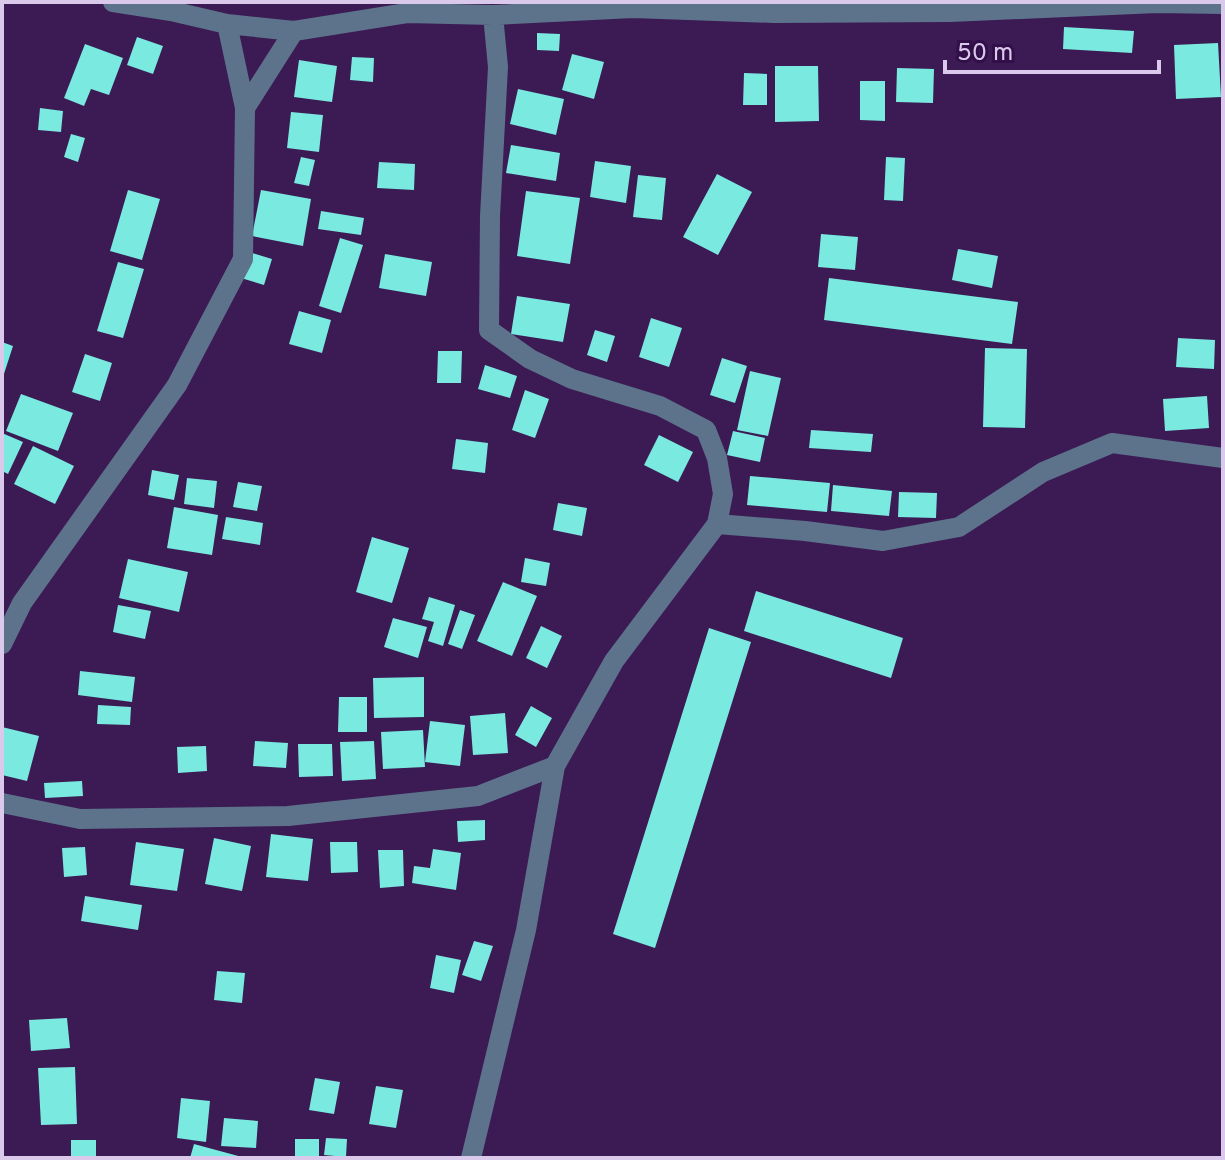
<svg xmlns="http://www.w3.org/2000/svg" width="1225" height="1160" font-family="Overpass,sans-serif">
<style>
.building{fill:#7ae9e0}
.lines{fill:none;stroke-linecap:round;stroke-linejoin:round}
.minor{stroke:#5c738b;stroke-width:20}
</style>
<rect width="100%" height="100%" fill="#3c1a54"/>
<path class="building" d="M1064 27 1134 31 1132 53 1063 49Z
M537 33 560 34 559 51 537 50Z
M137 37 163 46 153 74 127 65Z
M1218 43 1221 97 1176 99 1174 45Z
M85 44 123 58 109 95 91 89 84 106 64 98Z
M572 54 604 62 594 99 562 90Z
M352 57 374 58 373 82 350 80Z
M299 60 337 66 332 102 294 97Z
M775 66H818L819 121 775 122Z
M897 68 934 69 933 103 896 102Z
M744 73 767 74V105H743Z
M860 81H885V121L860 120Z
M518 89 564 99 556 135 510 124Z
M40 108 63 111 61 132 38 130Z
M291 112 323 115 319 152 287 148Z
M71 134 85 138 78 162 64 157Z
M511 145 560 153 556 181 506 173Z
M301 157 315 160 309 186 294 183Z
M886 157 905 158 903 201 884 200Z
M595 161 631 166 626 203 590 197Z
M379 162 415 164 414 190 377 188Z
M717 174 752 192 718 255 683 237Z
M638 175 666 178 662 220 633 217Z
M128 190 160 199 142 260 110 251Z
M261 190 311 199 303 246 252 236Z
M526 191 580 198 570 264 517 256Z
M321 211 364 218 361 235 318 229Z
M821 234 858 237 855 270 818 267Z
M340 238 363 245 341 313 319 306Z
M958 249 998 256 992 288 952 280Z
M249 252 272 259 264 285 241 278Z
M385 254 432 262 426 296 379 288Z
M118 262 144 269 123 338 97 331Z
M829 278 1018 302 1012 344 824 320Z
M517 296 570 304 563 342 511 334Z
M299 311 331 320 322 353 289 344Z
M651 318 682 328 669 367 639 357Z
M595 330 615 336 607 362 587 355Z
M1178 338 1215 340 1214 369 1176 367Z
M2 342 13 346 3 377 2 376Z
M985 348 1027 349 1025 428 983 427Z
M438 351H462L461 383H437Z
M85 354 112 363 100 401 72 392Z
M722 358 747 366 735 403 710 395Z
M485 365 517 376 510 398 478 389Z
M750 371 781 378 768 436 737 430Z
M525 390 549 399 535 438 512 430Z
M21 394 73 413 58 451 6 431Z
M1207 396 1209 428 1165 431 1163 399Z
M811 430 873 434 871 452 809 448Z
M733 431 765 438 760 462 727 455Z
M2 433 23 442 8 474 2 471Z
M659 435 693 452 678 482 644 465Z
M456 439 488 443 485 473 452 469Z
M33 446 74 466 55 504 14 484Z
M152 470 179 475 174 500 148 495Z
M750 476 830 483 827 512 747 505Z
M187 478 217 481 214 508 184 504Z
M238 482 262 486 257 511 233 507Z
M833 485 892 491 889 516 831 511Z
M899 492 937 493 936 518 898 517Z
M558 503 587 508 582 536 553 530Z
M174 507 218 515 212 555 167 548Z
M226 517 263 523 260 545 222 539Z
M372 537 409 548 392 603 356 592Z
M525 558 550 563 546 586 521 582Z
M128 559 188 572 179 612 119 598Z
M503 582 537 596 512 656 477 641Z
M756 591 903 638 891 678 744 631Z
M429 597 455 605 443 646 428 641 434 622 422 619Z
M118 605 151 611 145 639 113 632Z
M460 610 475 615 462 649 448 644Z
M393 618 427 627 418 658 384 647Z
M541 626 562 636 547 668 526 658Z
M709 628 751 642 655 948 613 934Z
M80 671 135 677 132 702 78 695Z
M424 677V717L374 718 373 678Z
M339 697H367V732H338Z
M98 705 131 707 130 725 97 724Z
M531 706 552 718 536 747 515 735Z
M505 713 508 753 473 755 470 716Z
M430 721 465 725 460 766 425 762Z
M2 727 39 736 27 781 2 775Z
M423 730 425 767 383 769 381 732Z
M255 741 288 743 286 768 253 766Z
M374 741 376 779 342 781 340 742Z
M298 744H332L333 776 299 777Z
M206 746 207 771 178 773 177 747Z
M82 781 83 796 45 798 44 783Z
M485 820V840L458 842 457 821Z
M271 834 313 839 308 881 266 877Z
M214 838 251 846 242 891 205 884Z
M136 842 184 849 177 891 130 885Z
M330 842H357L358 872 331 873Z
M85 847 87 875 64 877 62 848Z
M433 849 461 853 456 890 412 883 414 866 430 868Z
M378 850H403L404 886 380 888Z
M85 896 142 905 138 930 81 921Z
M474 941 493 946 481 981 462 975Z
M436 955 461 960 454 993 430 988Z
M217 971 245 973 242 1003 214 1000Z
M67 1018 70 1048 31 1051 29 1020Z
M75 1067 77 1124 41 1125 38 1068Z
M315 1078 340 1082 334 1114 309 1110Z
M376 1086 403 1090 396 1128 369 1124Z
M181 1098 210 1101 206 1142 177 1138Z
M224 1118 258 1121 256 1148 221 1146Z
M326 1138 347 1139 346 1157 324 1155Z
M295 1139H319V1158H295Z
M71 1140H96V1158H71Z
M194 1144 242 1157V1158H190Z"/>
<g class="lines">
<path class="minor" d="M493 15 633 8 774 13 950 12 1157 3 1223 4
M227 24 294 31 407 13 493 15 498 67 490 216 489 330 530 359 572 379 660 406 706 430 717 458 723 494 717 524
M245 108 294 31
M2 644 22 603 177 385 243 259 245 108 227 24 171 11 113 2
M2 803 80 819 288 816 478 796 555 766 614 661 717 524 805 531 883 541 959 527 1043 472 1112 443 1223 458
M471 1158 526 930 555 766"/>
</g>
<rect width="1225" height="1160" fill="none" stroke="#dbc9ec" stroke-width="8"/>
<path d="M945 60v12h214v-12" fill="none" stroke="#dbc9ec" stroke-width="4"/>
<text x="957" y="60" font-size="24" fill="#dbc9ec" stroke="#320f48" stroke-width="6" paint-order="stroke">50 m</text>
</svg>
